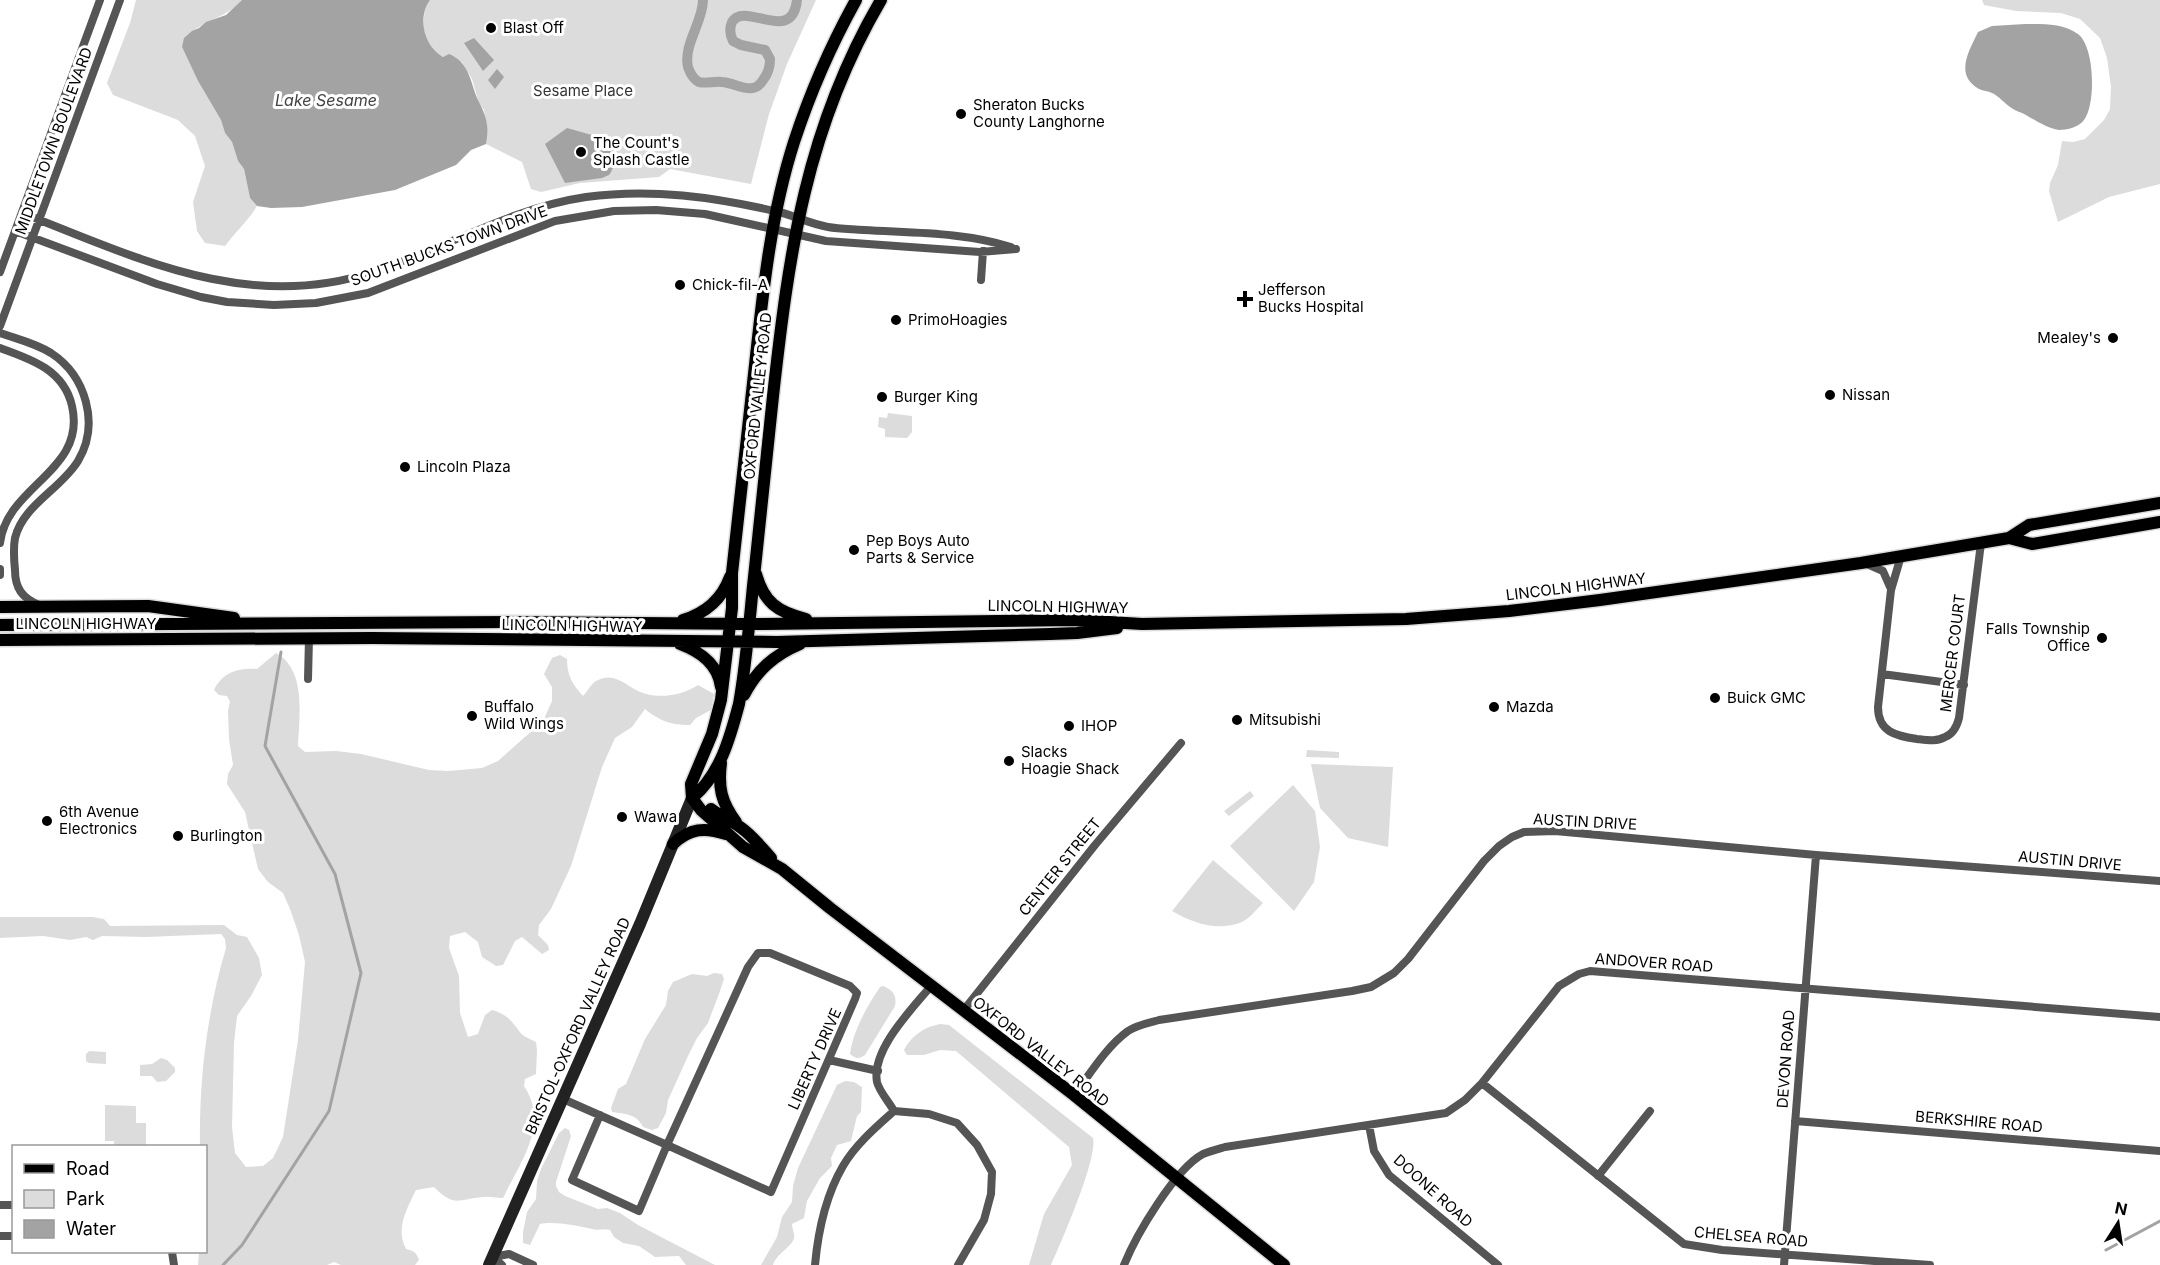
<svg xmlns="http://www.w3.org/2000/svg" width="2160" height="1265" font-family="Inter,sans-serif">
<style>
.green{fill:#dcdcdc}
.water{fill:#a3a3a3}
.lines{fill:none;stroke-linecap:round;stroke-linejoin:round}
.stream{stroke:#a3a3a3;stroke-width:3}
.canal{stroke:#a3a3a3;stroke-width:10}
.primary-casing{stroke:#dbdbdb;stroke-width:15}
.street{stroke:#555;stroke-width:8}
.secondary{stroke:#222;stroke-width:12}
.primary{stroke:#000;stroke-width:12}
.poi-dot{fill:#000;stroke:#fff;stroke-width:2}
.labels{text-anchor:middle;stroke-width:6;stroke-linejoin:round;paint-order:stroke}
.poi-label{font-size:15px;fill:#000;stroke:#fff;text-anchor:start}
.park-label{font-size:15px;fill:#333;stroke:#fff}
.street-label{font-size:15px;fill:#000;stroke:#fff}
.water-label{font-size:16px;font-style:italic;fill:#444;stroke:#fff}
</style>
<rect width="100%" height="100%" fill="#fff"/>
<path class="green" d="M136 0H242C228 16 209 19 193 31 188 34 185 42 182 47L198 81 221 120 225 133 232 142 238 161 244 169 250 198 257 206C248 221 235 232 225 246L205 243 197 231 193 202 205 166 195 136 178 120 113 95 107 83 130 23Z
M430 0H816L787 64 769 114 751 184 670 169 659 177 580 183 541 192 531 189 522 162 486 144 487 127 484 110 479 103 472 79 462 62C453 60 443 58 435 52 422 42 420 13 430 0Z
M1982 0H2160V184L2109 197 2058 222 2049 191 2050 183 2058 165 2062 141 2073 142 2085 139 2104 120 2110 109 2111 87 2107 58 2100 38 2080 19 2061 13 2016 11 1984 5Z
M888 413 912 416V432L907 438 885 437V429L878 427 879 417 887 418Z
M276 653C307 670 299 717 298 746L305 752 336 751 361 754 429 770 448 771 482 768 498 761 543 721 552 701V687L544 674 552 658 560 655 567 659C567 675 572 684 583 696 587 692 591 684 596 681 616 670 627 688 643 693 661 699 683 695 698 685L714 694 711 710 696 718 690 725C670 725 660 721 645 709L632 727 615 738 602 767 571 866 551 909 539 925 538 935 548 945 549 950 542 954 522 937 515 941 503 965 496 966 482 957 478 942 465 932 450 936 449 948 459 976 460 1013 468 1037 478 1034 485 1015 492 1010C506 1014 511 1020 519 1031 522 1036 530 1039 536 1042L537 1050 536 1074 525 1079 524 1086C550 1125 520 1162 503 1198 497 1198 490 1196 483 1197 458 1199 455 1208 434 1187L416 1190C407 1209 395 1228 406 1249 414 1251 416 1252 419 1260L415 1265H341L334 1262 327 1265H198L199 1252H206V1146H200C199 1079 207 1012 226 948L225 939 221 934 146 937 102 936 93 940 86 937 70 940 43 936 0 938V917H92L104 919 110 926 224 925 237 935 247 937 259 958 262 975 251 996 237 1016 234 1043 232 1127 235 1153 246 1167 263 1166 273 1158 283 1137 298 1040 305 962 299 935 290 909 283 893 268 882 258 869 245 812 227 784 228 774 233 765 229 739 228 711 230 702 227 696 219 695 214 690C223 672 238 668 257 669Z
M1307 750 1339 752V758L1306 757Z
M1311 764 1393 767 1388 847 1348 838 1320 808Z
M1293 785 1315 811 1320 847 1314 882 1294 911 1230 846Z
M1250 791 1254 796 1229 816 1224 811Z
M1213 860 1263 903C1257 909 1249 919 1242 922 1217 932 1193 923 1172 911Z
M714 973 722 974 724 979 720 991 708 1023 697 1038 688 1056 668 1100 666 1113 658 1128 652 1130 643 1127C637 1114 626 1114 612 1112L611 1108 618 1089 626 1084 645 1039 666 1005 668 991 673 982 692 974 707 976Z
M883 986C893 990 897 995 895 1006L865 1055C859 1059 856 1059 850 1054 853 1031 867 1006 880 987Z
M940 1024 949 1025 1093 1138C1098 1158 1061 1243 1051 1265H1029L1044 1214 1072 1165 1069 1147 956 1051 940 1050 924 1055H907L904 1050C911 1036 924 1027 940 1024Z
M89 1051 106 1052V1064L89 1063 86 1061V1054Z
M161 1058 167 1060 175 1068V1072L166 1081 157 1082 152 1076H140V1065L152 1064Z
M845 1081 854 1082 862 1087 861 1112 857 1116 851 1141 837 1145 831 1158 832 1166 820 1178 807 1201 804 1218 792 1224C792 1228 795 1234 794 1238 792 1247 776 1254 773 1265H761L777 1237 782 1217 792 1202 793 1186 798 1168 837 1085Z
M105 1105 136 1106V1123H146V1146H114V1141H105Z
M565 1128 569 1130 571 1136 556 1182V1186L559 1192 565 1196 598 1209 607 1208 620 1213 638 1225 715 1265H686L679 1256 655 1257 639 1246 623 1243 614 1237 610 1230C603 1228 598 1231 592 1229 578 1226 554 1221 540 1224L530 1245 523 1243V1232L527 1212 536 1199 537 1181 541 1169 559 1133Z"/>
<path class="water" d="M242 0H430C417 18 424 46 443 57L449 54C471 63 470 84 479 102 483 110 486 116 487 125 488 131 487 138 486 144L471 150 456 165 395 190 302 207 271 208 257 206 250 198 244 169 238 161 232 142 225 133 221 120 198 81 182 47 184 38 192 31 199 28 206 22 226 15Z
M2025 24C2043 24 2063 23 2078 34 2095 47 2096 104 2084 120 2079 127 2067 130 2059 130 2047 128 2036 121 2026 115 2021 112 2015 111 2010 107 2004 103 1999 96 1992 93 1988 91 1983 91 1979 89 1954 75 1969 51 1978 32L1992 26Z
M474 38 494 60 483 71 464 43Z
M497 69 504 77 495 89 488 80Z
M567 128 606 139C617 146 617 165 609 175L602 178 565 183 545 144Z"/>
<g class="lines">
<path class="stream" d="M2106 1250 2160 1221
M223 1265 242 1245 329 1111 361 973 335 874 265 746 281 652"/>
<path class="canal" d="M703 0C703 22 683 45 688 67 690 73 693 79 699 82 705 84 715 81 722 82 737 83 753 97 763 80 768 74 770 67 770 59L765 50 741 45 733 41C730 35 729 29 732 22 745 0 792 46 797 0"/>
<g class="primary-casing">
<path id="primary" d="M856 0C831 45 810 93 794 142 771 214 763 290 755 365 747 434 740 504 732 573V608L721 700 712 734 691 784 692 798 701 810 743 847 782 869 830 908 1074 1095 1284 1265
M2009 538 2032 544 2160 522
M756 574C764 602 777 612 806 619
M0 607 148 606 234 618
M683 620C706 613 722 599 730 577
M0 625 512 622 763 624 1077 620 1142 624 1406 619 1509 611 1600 600 1861 563 2009 538 2029 525 2160 503
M0 640 372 638 777 642 1050 634 1077 633 1117 628
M680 644C701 652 718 664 721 687
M744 695C757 670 774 655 800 644
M721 763C718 787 721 802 736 822
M692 798C720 775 730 738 739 704 746 665 749 626 753 586 760 523 766 460 773 396 789 252 806 128 881 0
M711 809C720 816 731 820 740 827 752 835 761 847 771 858
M673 844C690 828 705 827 726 834"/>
</g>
<path class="street" d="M22 213C137 258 248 313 373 272 444 249 511 208 586 197 651 188 714 197 779 212 795 216 811 224 828 227 839 229 852 229 864 230 913 233 964 232 1011 247
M15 231 157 284 201 297 227 302 274 305 316 303 368 293 555 221 614 211 656 210 705 214 826 241 980 252 1016 249
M0 272 100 0
M981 280 983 251
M0 326 120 0
M0 333C17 339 35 343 51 353 86 376 100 424 78 461 61 489 23 505 15 538 13 549 14 560 15 570 15 588 22 598 39 605
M0 348C31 359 64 370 72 406 87 471 7 485 0 543
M1901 556 1891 590 1878 707C1878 732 1896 736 1917 739 1926 740 1937 742 1945 737 1953 734 1957 726 1959 718L1981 543
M1867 564 1883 571 1890 587
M0 569V575
M1882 674 1964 685
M308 679 309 638
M758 953H770L850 986 857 993 855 999 771 1192 667 1145 748 967Z
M963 1011 1095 845 1181 743
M829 1060 878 1071
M1482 1083 1684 1244 1722 1250 1930 1265
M1074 1095C1090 1074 1106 1047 1128 1031 1137 1025 1148 1023 1159 1020L1352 991 1371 987 1394 973 1408 959 1484 861 1499 846 1512 837 1524 832 1555 831 1816 855 2160 881
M563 1099 667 1145 639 1211 572 1180 600 1115
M894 1111C889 1102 879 1091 877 1082 871 1050 912 1009 931 986
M1795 1121 2160 1151
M1369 1125 1374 1151 1389 1175 1498 1265
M1598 1176 1650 1111
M0 1205H14
M0 1236H14
M172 1252 174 1265
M493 1257 509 1254 533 1265
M493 1257 502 1265
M815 1265C818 1232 826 1195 843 1166 855 1145 876 1127 894 1111L929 1114 957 1123 977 1145 992 1172 991 1194 984 1220 958 1265
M1124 1265C1136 1235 1175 1169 1203 1154 1210 1151 1218 1149 1225 1147L1446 1113 1465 1100 1482 1083 1559 986 1579 974 1590 971 2160 1017
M1784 1265 1816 855"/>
<path class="secondary" d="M489 1265 640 924 692 798"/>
<use href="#primary" class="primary"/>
</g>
<g class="poi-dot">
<circle cx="491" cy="28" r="6"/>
<circle cx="961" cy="114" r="6"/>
<circle cx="581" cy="152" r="6"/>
<circle cx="680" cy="285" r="6"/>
<path d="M1242 290h6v6h6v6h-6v6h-6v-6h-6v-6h6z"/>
<circle cx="896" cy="320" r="6"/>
<circle cx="2113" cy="338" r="6"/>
<circle cx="1830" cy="395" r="6"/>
<circle cx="882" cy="397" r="6"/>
<circle cx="405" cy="467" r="6"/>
<circle cx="854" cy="550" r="6"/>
<circle cx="2102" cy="638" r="6"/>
<circle cx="1715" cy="698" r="6"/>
<circle cx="1494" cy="707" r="6"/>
<circle cx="472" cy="716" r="6"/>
<circle cx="1237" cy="720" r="6"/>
<circle cx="1069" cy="726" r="6"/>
<circle cx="1009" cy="761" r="6"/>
<circle cx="622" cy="817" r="6"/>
<circle cx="47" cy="821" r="6"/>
<circle cx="178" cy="836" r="6"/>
</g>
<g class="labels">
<g class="poi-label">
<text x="503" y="33">Blast Off</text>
<text x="973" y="110">Sheraton Bucks<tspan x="973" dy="17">County Langhorne</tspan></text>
<text x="593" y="148">The Count's<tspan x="593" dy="17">Splash Castle</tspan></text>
<text x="692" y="290">Chick-fil-A</text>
<text x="1258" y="295">Jefferson<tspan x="1258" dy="17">Bucks Hospital</tspan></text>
<text x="908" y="325">PrimoHoagies</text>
<text x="2101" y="343" text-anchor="end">Mealey's</text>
<text x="1842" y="400">Nissan</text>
<text x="894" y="402">Burger King</text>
<text x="417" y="472">Lincoln Plaza</text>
<text x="866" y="546">Pep Boys Auto<tspan x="866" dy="17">Parts &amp; Service</tspan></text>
<text x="2090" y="634" text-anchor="end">Falls Township<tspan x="2090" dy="17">Office</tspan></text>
<text x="1727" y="703">Buick GMC</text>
<text x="484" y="712">Buffalo<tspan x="484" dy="17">Wild Wings</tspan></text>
<text x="1506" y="712">Mazda</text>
<text x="1249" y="725">Mitsubishi</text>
<text x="1081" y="731">IHOP</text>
<text x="1021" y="757">Slacks<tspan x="1021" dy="17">Hoagie Shack</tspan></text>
<text x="59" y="817">6th Avenue<tspan x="59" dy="17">Electronics</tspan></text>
<text x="634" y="822">Wawa</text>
<text x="190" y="841">Burlington</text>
</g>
<g class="park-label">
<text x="583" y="96">Sesame Place</text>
</g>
<g class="street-label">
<text transform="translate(54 141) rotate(-70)" y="5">MIDDLETOWN BOULEVARD</text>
<text transform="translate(449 246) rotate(-20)" y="5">SOUTH BUCKS TOWN DRIVE</text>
<text transform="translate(758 396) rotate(-84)" y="5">OXFORD VALLEY ROAD</text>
<text transform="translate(1576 587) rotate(-7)" y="5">LINCOLN HIGHWAY</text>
<text transform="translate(1058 607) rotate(1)" y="5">LINCOLN HIGHWAY</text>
<text x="86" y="629">LINCOLN HIGHWAY</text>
<text transform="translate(572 626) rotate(1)" y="5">LINCOLN HIGHWAY</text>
<text transform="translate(1953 653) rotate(-83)" y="5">MERCER COURT</text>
<text transform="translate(1585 822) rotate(3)" y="5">AUSTIN DRIVE</text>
<text transform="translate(2070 861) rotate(5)" y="5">AUSTIN DRIVE</text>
<text transform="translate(1060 867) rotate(-51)" y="5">CENTER STREET</text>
<text transform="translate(1654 963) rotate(4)" y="5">ANDOVER ROAD</text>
<text transform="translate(578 1026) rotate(-66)" y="5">BRISTOL-OXFORD VALLEY ROAD</text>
<text transform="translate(1041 1052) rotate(38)" y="5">OXFORD VALLEY ROAD</text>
<text transform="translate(815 1059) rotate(-66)" y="5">LIBERTY DRIVE</text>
<text transform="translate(1786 1059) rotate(-86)" y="5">DEVON ROAD</text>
<text transform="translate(1979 1122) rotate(5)" y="5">BERKSHIRE ROAD</text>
<text transform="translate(1433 1191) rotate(42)" y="5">DOONE ROAD</text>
<text transform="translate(1751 1237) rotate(5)" y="5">CHELSEA ROAD</text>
</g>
<g class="water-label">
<text x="326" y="106">Lake Sesame</text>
</g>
</g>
<rect x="12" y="1145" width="195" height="108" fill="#ffffff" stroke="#999999" stroke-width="1.5"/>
<rect x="24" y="1164" width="30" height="9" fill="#000000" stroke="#999999" stroke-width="1.5"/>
<text x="66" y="1175" font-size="18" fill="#000000">Road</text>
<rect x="24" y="1190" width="30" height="18" fill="#dcdcdc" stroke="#999999" stroke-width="1.5"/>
<text x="66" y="1205" font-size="18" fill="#000000">Park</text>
<rect x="24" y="1220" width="30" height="18" fill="#a3a3a3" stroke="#999999" stroke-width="1.5"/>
<text x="66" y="1235" font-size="18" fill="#000000">Water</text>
<g transform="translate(2118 1223) rotate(12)" stroke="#ffffff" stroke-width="4.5" paint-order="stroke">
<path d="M0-4.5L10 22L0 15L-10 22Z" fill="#000000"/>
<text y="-9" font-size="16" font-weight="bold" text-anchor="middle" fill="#000000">N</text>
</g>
</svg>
